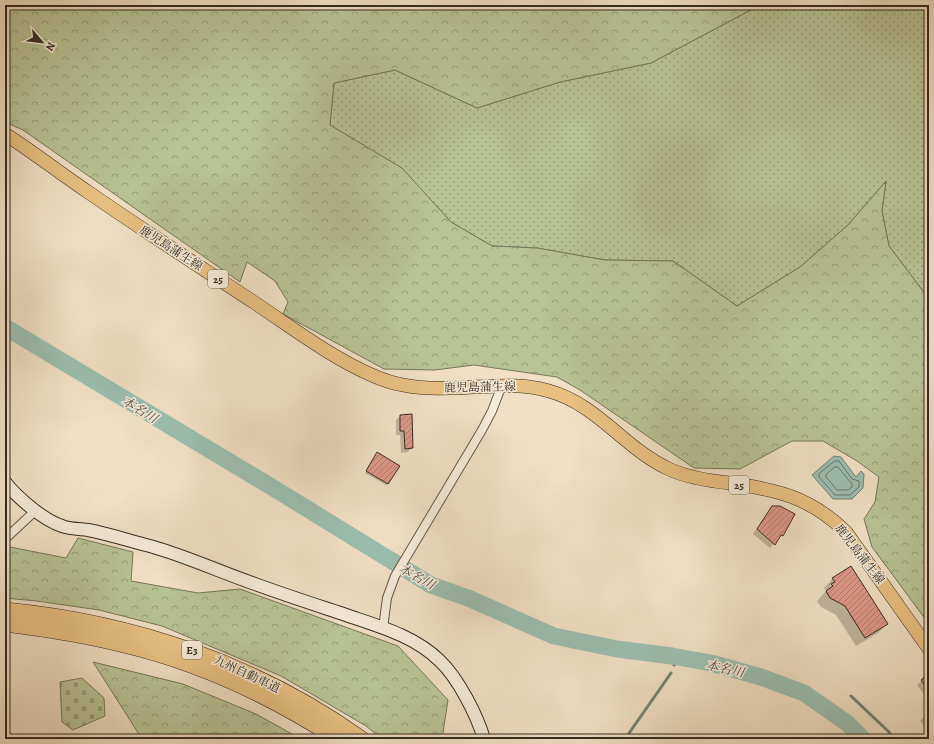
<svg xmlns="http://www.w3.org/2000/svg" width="934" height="744" font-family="Alegreya,'Noto Serif JP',serif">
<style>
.grass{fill:url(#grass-dots);stroke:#76775b}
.forest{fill:url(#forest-crowns);stroke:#76775b}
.cemetery{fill:url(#cemetery-stones);stroke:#76775b}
.water{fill:#9bbeaf;stroke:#728376}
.shadow{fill:#0003}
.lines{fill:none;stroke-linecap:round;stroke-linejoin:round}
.shore{stroke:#687468;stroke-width:1}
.stream{stroke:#728376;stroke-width:3}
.river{stroke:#9bbeaf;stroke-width:17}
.building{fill:url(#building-hatch);stroke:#352b20}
.street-casing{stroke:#645849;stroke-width:10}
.secondary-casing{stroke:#352b20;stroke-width:14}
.primary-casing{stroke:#352b20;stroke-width:14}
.highway-casing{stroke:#352b20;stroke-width:16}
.street{stroke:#f6ebd9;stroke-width:8}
.secondary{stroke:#f6ebd9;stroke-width:12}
.primary{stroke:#e8c082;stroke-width:13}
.highway{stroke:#e8c082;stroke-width:15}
.labels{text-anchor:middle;stroke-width:3;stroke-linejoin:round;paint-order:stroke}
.shield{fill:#f6ebd9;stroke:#6f6558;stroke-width:1}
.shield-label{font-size:11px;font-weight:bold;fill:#352b20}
.street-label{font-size:12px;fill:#352b20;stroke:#f6ebd9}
.water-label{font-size:13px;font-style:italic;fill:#4e5044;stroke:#f6ebd9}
</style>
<defs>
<pattern id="grass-dots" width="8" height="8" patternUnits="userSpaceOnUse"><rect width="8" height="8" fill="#b8c396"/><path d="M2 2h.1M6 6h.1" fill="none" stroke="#969f7a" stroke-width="1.8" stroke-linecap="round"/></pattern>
<pattern id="forest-crowns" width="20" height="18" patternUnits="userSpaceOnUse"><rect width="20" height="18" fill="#b8c396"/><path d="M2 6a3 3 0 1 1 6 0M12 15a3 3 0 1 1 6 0" fill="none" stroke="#969f7a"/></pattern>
<pattern id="cemetery-stones" width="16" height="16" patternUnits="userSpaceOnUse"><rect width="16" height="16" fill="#b8c396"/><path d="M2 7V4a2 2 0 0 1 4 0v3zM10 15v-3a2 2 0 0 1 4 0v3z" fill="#969f7a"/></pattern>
<pattern id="building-hatch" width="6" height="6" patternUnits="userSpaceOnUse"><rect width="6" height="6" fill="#de9889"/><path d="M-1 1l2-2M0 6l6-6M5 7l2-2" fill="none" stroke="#b57c70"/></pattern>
</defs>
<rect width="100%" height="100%" fill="#f1e0c5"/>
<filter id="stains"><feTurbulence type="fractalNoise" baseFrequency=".005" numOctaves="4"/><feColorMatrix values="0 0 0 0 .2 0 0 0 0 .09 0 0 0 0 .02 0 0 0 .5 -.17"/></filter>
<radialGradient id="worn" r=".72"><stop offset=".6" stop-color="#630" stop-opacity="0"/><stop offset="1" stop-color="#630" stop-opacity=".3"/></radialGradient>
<path class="grass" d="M760 5H929V299L889 246 882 211 886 182 848 225 800 267 737 306 673 261 605 260 537 248 492 246 451 222 401 168 330 125 334 83 395 70 477 108 560 82 651 63Z"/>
<path class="forest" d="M5 5H760L651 63 560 82 477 108 395 70 334 83 330 125 402 168 451 222 492 246 537 248 605 260 673 261 737 306 800 267 848 225 886 181 882 211 889 246 929 299V624L872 547 864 519 875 502 879 477 857 461 823 441H792L740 469 694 468 580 390 557 377 474 365 435 370 384 369 283 314 288 302 275 281 247 262 240 282 23 130 5 122Z
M78 538 133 552 131 581 198 593 240 589 398 646 448 700 442 739H382L366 726 281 676 162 626 99 610 37 601 5 598V546L66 558Z
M93 662 183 684 256 714 301 739H142Z"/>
<path class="cemetery" d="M82 678 104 698 105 716 73 730 62 722 60 682Z"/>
<path class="water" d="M834 456 841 457 856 477 861 471 864 474 863 488 852 499H833L812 475Z"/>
<path class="shadow" d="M400 416 412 448 408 452 401 453 400 435H396V420Z
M375 455 388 484 386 485 365 473Z
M772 507 782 535 770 548 753 534 768 512Z
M833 578 887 624 878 633 856 646 836 615 821 607 817 601 826 591 824 588Z
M929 675V701L917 685Z
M929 712V730L920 721Z"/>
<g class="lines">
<path class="shore" d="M835 461H839L852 479 859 481V487L850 495H835L819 477V474Z
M835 467H838L852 484V487L848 490H837L826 477V475Z"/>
<path class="stream" d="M674 665 678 657
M851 696 889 732 894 739
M625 739 671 673"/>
<path class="river" d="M5 327 275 489 431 585 468 598 554 636 617 649 672 656 711 663 761 677 804 693 847 723 863 739"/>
</g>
<path class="building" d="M412 414 413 448 405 449 404 431H400V415Z
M377 452 400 466 388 484 366 471Z
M772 506H780L795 514 783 536 781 535 775 545 757 529Z
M851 566 888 624 865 638 845 606 830 598 826 591 833 586 831 584 835 582 832 578Z
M929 673V691L921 680Z"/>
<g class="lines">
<g class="street-casing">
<path id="street" d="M5 539 35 511
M383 628 387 598 395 576 482 430 492 411 502 385"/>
</g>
<g class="secondary-casing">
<path id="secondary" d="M5 482C17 497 43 520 62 526 70 529 80 529 88 530 109 534 130 541 150 546 186 556 220 572 255 584 285 595 316 605 346 615 378 626 415 636 440 661 458 678 477 715 484 739"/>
</g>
<g class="primary-casing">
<path id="primary" d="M5 134C33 152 60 173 88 192 143 230 199 266 255 303 294 329 332 358 374 376 396 386 425 389 449 388 483 388 516 381 549 391 597 404 625 449 669 469 688 478 710 481 730 483 778 490 810 497 846 532L929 649"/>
</g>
<g class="highway-casing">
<path id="highway" d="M5 610C133 622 257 664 362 739
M5 624C45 629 85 635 124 645 200 663 272 697 337 739"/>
</g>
<use href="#street" class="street"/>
<use href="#secondary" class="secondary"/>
<use href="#primary" class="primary"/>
<use href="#highway" class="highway"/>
</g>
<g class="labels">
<g class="shield">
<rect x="208" y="270" width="20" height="18" rx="3"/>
<rect x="729" y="476" width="20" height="18" rx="3"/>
<rect x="182" y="641" width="20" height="18" rx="3"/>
</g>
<g class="shield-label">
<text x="218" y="283">25</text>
<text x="739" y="489">25</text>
<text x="192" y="654">E3</text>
</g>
<g class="street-label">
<text transform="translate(171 248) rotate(33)" y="4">鹿児島蒲生線</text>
<text transform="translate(480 387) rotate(-1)" y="4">鹿児島蒲生線</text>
<text transform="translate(860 554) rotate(52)" y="4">鹿児島蒲生線</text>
<text transform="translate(247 674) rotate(25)" y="4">九州自動車道</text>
</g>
<g class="water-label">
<text transform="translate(140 409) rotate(31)" y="5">本名川</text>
<text transform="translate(417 576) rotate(29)" y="5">本名川</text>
<text transform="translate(725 668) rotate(13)" y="5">本名川</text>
</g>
</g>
<rect width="934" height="744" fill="none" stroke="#f1e0c5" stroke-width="20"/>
<rect x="6" y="6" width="922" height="732" fill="none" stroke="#352b20" stroke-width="2"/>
<rect x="10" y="10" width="914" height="724" fill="none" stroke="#352b20"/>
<g transform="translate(42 42) rotate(118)" stroke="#f6ebd9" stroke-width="3" paint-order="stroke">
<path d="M0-3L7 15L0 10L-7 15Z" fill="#352b20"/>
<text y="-6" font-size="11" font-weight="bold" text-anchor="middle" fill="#352b20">N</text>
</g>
<rect width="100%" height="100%" filter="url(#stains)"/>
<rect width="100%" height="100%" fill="url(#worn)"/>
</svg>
